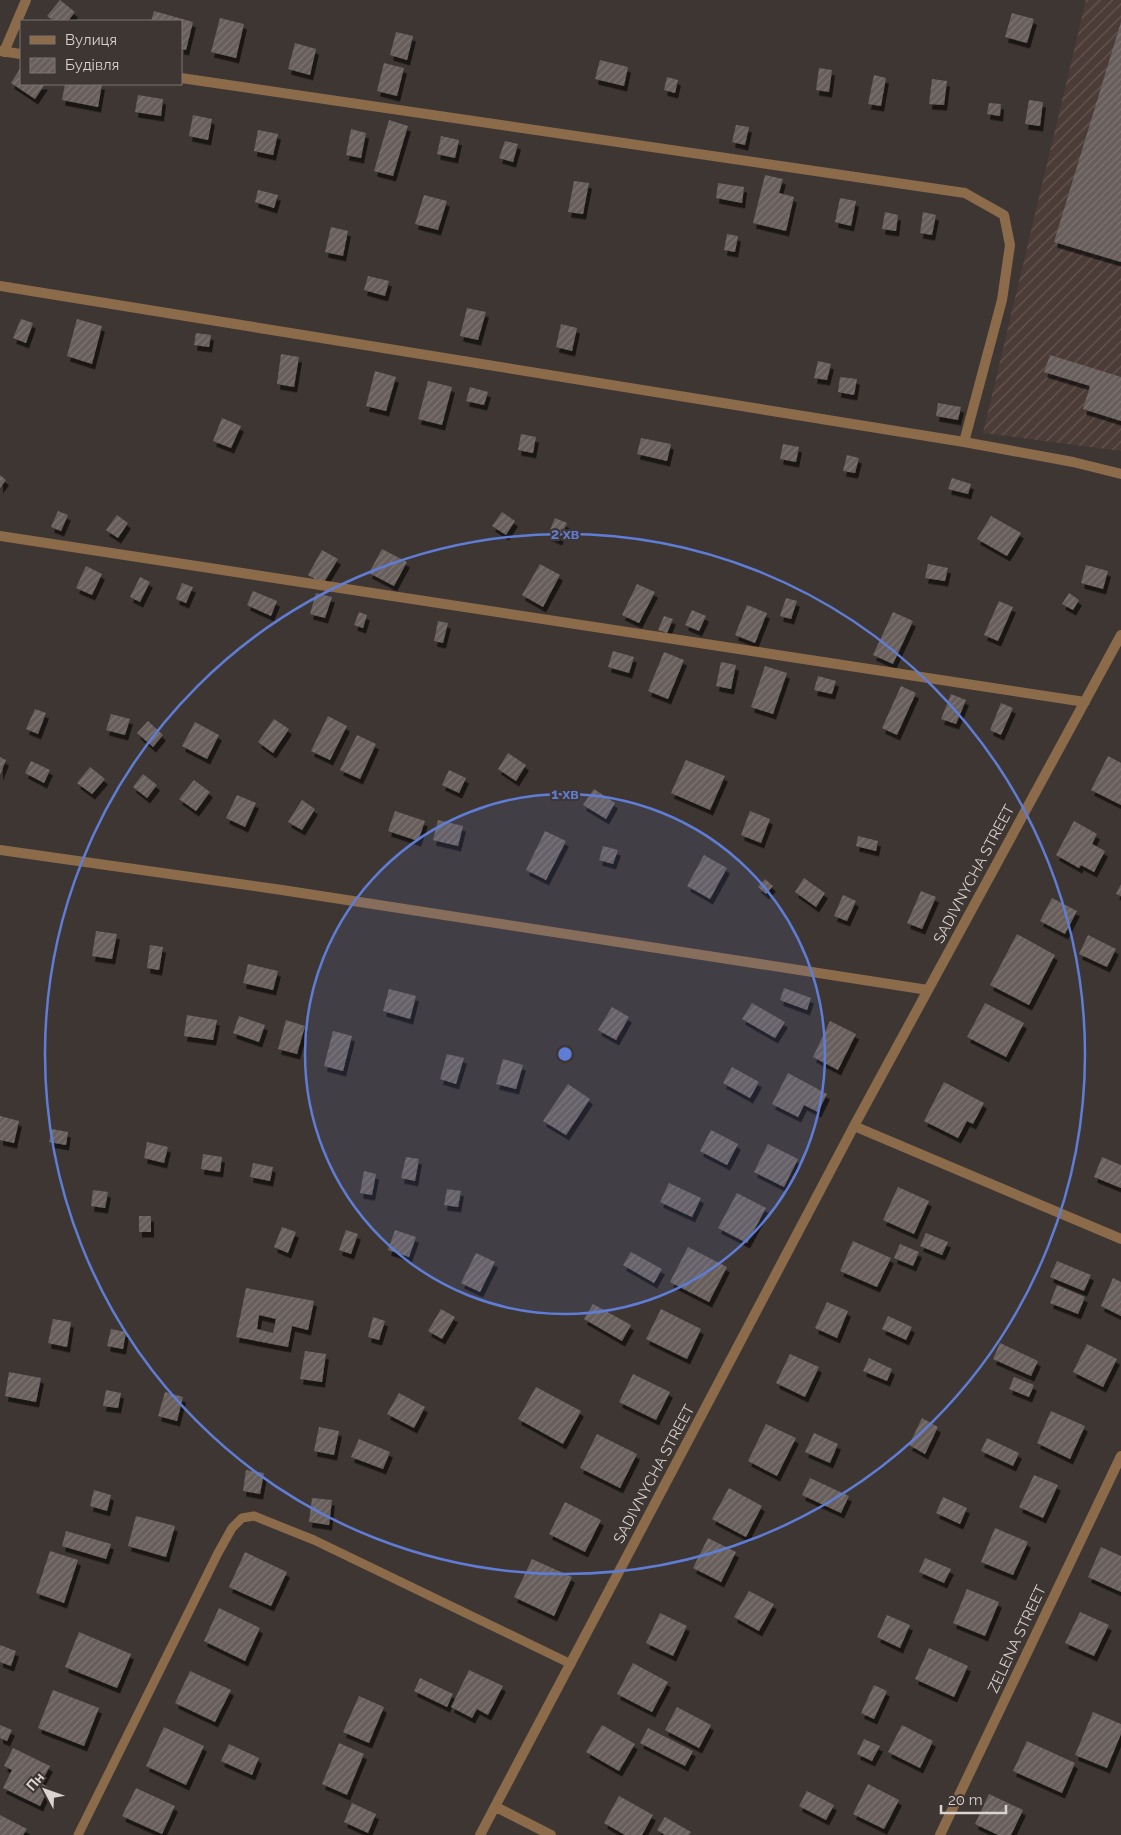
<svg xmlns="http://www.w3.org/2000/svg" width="1121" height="1835" font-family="Raleway,sans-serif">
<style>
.industrial{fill:url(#industrial-furrows)}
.building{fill:url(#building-hatch);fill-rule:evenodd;filter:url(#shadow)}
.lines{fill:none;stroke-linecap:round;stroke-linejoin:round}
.service{stroke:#8c6b4b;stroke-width:9}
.minor{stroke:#8c6b4b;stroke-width:10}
.ring{fill:none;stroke:#5f7dd6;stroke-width:2.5}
.labels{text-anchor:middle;stroke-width:4.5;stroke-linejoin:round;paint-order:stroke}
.street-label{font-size:15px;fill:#d9d3d1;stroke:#3e3633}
.centre{fill:#5f7dd6;stroke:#3e3633;stroke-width:2.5}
.ring-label{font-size:15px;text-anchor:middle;font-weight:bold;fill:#5f7dd6;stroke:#3e3633;stroke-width:4.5;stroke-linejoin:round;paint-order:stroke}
</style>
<defs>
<pattern id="industrial-furrows" width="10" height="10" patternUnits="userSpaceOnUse" patternTransform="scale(1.25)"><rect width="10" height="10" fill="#4c3c37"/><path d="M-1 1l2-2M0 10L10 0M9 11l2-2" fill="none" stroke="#655753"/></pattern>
<pattern id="building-hatch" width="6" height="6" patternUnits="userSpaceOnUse" patternTransform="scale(1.25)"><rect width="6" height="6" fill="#685f5b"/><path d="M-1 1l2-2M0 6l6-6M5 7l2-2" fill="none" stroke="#7d7572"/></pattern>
<filter id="shadow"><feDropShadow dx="3" dy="5.5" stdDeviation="0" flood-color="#0009"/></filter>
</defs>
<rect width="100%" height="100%" fill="#3e3633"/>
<path class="industrial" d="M1086 0H1121V451L983 433Z"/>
<path class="building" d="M60 0 75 12 68 21H54L47 16Z
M154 11 193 22 186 50 181 49V21H151Z
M1012 13 1034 19 1027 43 1005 37Z
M220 18 244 24 236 58 211 52Z
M1121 22V262L1054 242Z
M396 32 413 36 407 60 390 55Z
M295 43 316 49 310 75 288 69Z
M600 60 628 67 624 86 595 79Z
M384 63 404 68 397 96 377 91Z
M21 67V84H45L35 99 11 83Z
M819 68 832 70 829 92 816 90Z
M874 75 886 78 881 106 868 104Z
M667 77 678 80 675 93 664 90Z
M932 79 947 81 944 105 929 104Z
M65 84H102L98 107 62 100Z
M138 95 163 99 161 116 135 112Z
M1029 100 1043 102 1040 126 1025 124Z
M989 103 1001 104 1000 116 987 114Z
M193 115 212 119 208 140 189 136Z
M389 120 408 126 393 176 374 171Z
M736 125 749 127 745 145 732 142Z
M351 129 366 133 361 158 346 155Z
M258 130 278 134 273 155 254 151Z
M441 136 459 140 455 158 437 154Z
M505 141 518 144 513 162 499 158Z
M765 175 783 179 779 193 794 197 786 231 753 223Z
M574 181 589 183 583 214 568 212Z
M718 183 744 187 742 203 716 198Z
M258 190 278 195 274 208 255 202Z
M424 195 447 201 438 230 415 224Z
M840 198 856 201 851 226 835 222Z
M885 212 898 215 896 231 882 229Z
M923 212 936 215 932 235 920 233Z
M331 227 348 231 343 256 325 252Z
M727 234 738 236 735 252 724 250Z
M368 276 389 281 385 296 364 290Z
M467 308 486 312 478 340 460 336Z
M21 319 33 323 26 343 13 338Z
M77 319 102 326 92 364 67 356Z
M561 324 577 328 572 351 556 347Z
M196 333 211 335 209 347 194 345Z
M281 354 299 357 294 387 277 384Z
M1050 355 1121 377V421L1083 409 1090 386 1044 372Z
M818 361 831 364 827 380 814 378Z
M375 371 396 377 386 411 366 406Z
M840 377 857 379 854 395 838 392Z
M428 381 452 387 442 425 418 419Z
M470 387 488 392 484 405 466 401Z
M938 403 961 407 958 420 936 416Z
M222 418 241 426 231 448 213 441Z
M521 434 536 437 533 453 518 450Z
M641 438 671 444 667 461 637 454Z
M783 444 799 447 796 462 780 459Z
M847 455 859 458 855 473 843 471Z
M0 475 6 480 0 488Z
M952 478 971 484 968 494 948 489Z
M58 511 68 515 61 531 51 527Z
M502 512 515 521 506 535 492 526Z
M117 515 128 523 118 538 106 530Z
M991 516 1021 533 1007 556 977 539Z
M555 518 567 523 559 540 548 535Z
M382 549 407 562 394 586 369 573Z
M322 550 338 559 323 584 308 575Z
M540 564 560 575 543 607 522 595Z
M928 564 948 568 945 581 925 578Z
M1086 565 1108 571 1103 589 1081 583Z
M86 566 102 574 92 595 76 588Z
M140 577 150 582 140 602 130 597Z
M182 583 193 587 186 603 176 599Z
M637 584 655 592 639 623 622 615Z
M253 591 277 601 271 616 247 605Z
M316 593 332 597 325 618 310 614Z
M1069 593 1079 600 1073 610 1062 604Z
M786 598 797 601 791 619 780 616Z
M999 601 1013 607 998 641 984 635Z
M747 605 767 613 755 643 735 635Z
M692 610 706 616 699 631 685 625Z
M359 612 367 615 363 628 354 625Z
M893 612 913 621 893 664 873 655Z
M664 616 673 619 667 633 658 630Z
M438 621 448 623 443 643 434 641Z
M613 651 634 657 629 673 608 667Z
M664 652 684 660 668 699 648 691Z
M721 662 736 665 731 689 716 686Z
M765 666 787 673 773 714 751 707Z
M818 676 836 681 832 694 814 690Z
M901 686 916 693 897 735 882 728Z
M951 694 966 700 956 724 941 719Z
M1001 703 1013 708 1001 735 990 730Z
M35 709 46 713 38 734 26 729Z
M111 714 130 719 125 735 106 730Z
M328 716 347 726 330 760 311 751Z
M274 719 289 729 273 753 258 742Z
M148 721 163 735 153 747 137 733Z
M195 722 219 735 207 759 182 746Z
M357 735 376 744 360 779 340 770Z
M508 753 526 765 516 781 498 769Z
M1108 756 1121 763V805L1091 790Z
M0 757 6 760 0 775Z
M686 760 725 776 710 810 671 793Z
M31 761 50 770 44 783 25 773Z
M90 767 105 779 92 794 77 783Z
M449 770 466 778 459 793 442 785Z
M143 774 157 785 147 798 133 787Z
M194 780 210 792 196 811 179 799Z
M594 789 615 803 606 819 583 805Z
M237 795 256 803 245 827 226 818Z
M302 800 315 809 302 830 288 822Z
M395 811 425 821 418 841 388 831Z
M750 811 770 819 761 843 741 835Z
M438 820 463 826 458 846 433 840Z
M1074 821 1097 834 1092 844 1105 851 1094 872 1081 865 1079 868 1056 855Z
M545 831 566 841 546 880 526 870Z
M858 836 878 841 876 851 856 846Z
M603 846 618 850 613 864 599 860Z
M704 855 727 868 710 899 687 886Z
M804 878 825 893 816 907 795 892Z
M765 879 773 886 766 894 758 887Z
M1121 884V896L1116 894Z
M921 891 936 897 922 929 907 923Z
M843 895 856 901 847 921 834 916Z
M1052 898 1077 911 1065 934 1040 921Z
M96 931 117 934 112 959 92 956Z
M1017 934 1055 955 1029 1005 990 985Z
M1088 935 1116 949 1107 967 1079 954Z
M150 945 163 947 159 970 147 968Z
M248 964 278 971 273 990 243 983Z
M784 988 811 998 807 1010 780 1000Z
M389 989 416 996 410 1019 383 1011Z
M752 1003 785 1022 775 1038 742 1019Z
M985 1003 1024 1023 1006 1057 967 1037Z
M612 1007 629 1017 616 1040 598 1030Z
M187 1015 217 1020 213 1040 184 1036Z
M239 1016 265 1025 259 1042 233 1033Z
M286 1020 305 1026 297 1054 278 1049Z
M830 1021 856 1034 838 1070 813 1057Z
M333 1031 352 1036 343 1071 324 1066Z
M447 1054 464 1058 456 1084 440 1079Z
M503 1059 523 1065 516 1089 496 1084Z
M732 1067 759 1082 750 1098 723 1083Z
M788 1073 827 1094 818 1112 804 1105 798 1117 772 1104Z
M944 1082 984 1103 973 1124 967 1121 958 1138 924 1121Z
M568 1084 590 1099 566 1135 543 1121Z
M0 1116 19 1121 14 1143 0 1140Z
M52 1129 68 1132 66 1145 49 1142Z
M711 1130 738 1144 727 1165 700 1151Z
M147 1142 168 1147 164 1163 144 1158Z
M768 1144 798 1159 784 1187 754 1172Z
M203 1154 222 1157 220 1172 201 1169Z
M406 1157 419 1159 415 1181 401 1178Z
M1102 1157 1121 1165V1188L1094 1177Z
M253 1163 273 1167 270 1181 250 1177Z
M364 1171 376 1174 372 1195 360 1193Z
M669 1183 701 1198 692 1217 660 1202Z
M898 1187 929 1201 914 1234 883 1220Z
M447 1189 461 1191 458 1207 444 1205Z
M93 1190 108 1192 105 1208 91 1206Z
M737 1193 766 1208 747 1243 718 1228Z
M139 1216H151V1232H139Z
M282 1227 296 1232 288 1253 274 1247Z
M346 1230 358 1234 351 1254 339 1250Z
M395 1230 416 1237 409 1257 388 1250Z
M926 1233 948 1242 942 1255 920 1246Z
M853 1241 891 1258 877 1287 840 1271Z
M900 1244 919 1252 913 1266 894 1258Z
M688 1247 727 1267 709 1302 670 1282Z
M631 1252 662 1269 654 1283 623 1265Z
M476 1253 495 1262 480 1292 461 1283Z
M1057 1261 1091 1275 1084 1291 1050 1277Z
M1113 1278 1121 1282V1316L1101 1306Z
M1057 1285 1085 1297 1078 1314 1050 1303Z
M246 1288 314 1301 308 1330 292 1326 288 1347 236 1337ZM259 1315 276 1319 273 1333 257 1329Z
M827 1302 848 1311 837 1338 815 1328Z
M593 1304 631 1325 622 1341 584 1319Z
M441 1309 455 1317 442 1339 428 1331Z
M661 1309 701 1329 687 1359 646 1339Z
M888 1316 912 1327 906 1340 882 1329Z
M373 1317 385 1321 379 1340 368 1337Z
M53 1319 71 1322 67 1347 48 1343Z
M111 1329 126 1332 123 1349 107 1346Z
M1000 1343 1038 1361 1031 1376 993 1359Z
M1087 1344 1117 1359 1103 1387 1073 1372Z
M305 1351 326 1354 322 1382 300 1379Z
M790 1354 819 1367 805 1397 776 1383Z
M869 1358 892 1369 887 1381 863 1371Z
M9 1372 41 1378 36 1402 5 1396Z
M633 1374 670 1392 656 1420 619 1402Z
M1014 1377 1034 1385 1029 1397 1009 1389Z
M536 1387 581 1411 563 1444 518 1419Z
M106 1390 121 1393 118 1408 103 1406Z
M165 1392 183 1397 177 1421 158 1416Z
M399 1393 425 1407 414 1428 387 1414Z
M1051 1411 1085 1426 1070 1459 1037 1443Z
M922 1418 938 1427 925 1454 909 1445Z
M766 1424 796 1438 777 1476 748 1461Z
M319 1427 339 1431 334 1455 314 1451Z
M814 1433 838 1444 830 1463 805 1452Z
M597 1434 637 1454 620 1488 580 1468Z
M987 1438 1019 1453 1013 1466 981 1451Z
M359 1439 390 1452 383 1469 351 1457Z
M246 1470 264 1473 260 1494 243 1491Z
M1034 1475 1058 1485 1043 1518 1019 1507Z
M810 1478 849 1496 841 1513 802 1495Z
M729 1488 762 1506 746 1537 712 1519Z
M94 1490 111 1495 107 1511 90 1506Z
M943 1497 967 1508 960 1524 936 1513Z
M312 1498 332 1500 329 1525 309 1522Z
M565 1502 601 1520 585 1552 549 1534Z
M136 1516 175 1526 166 1557 128 1546Z
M995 1528 1028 1542 1013 1575 981 1562Z
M66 1531 111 1544 106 1559 62 1546Z
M708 1538 736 1552 721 1582 693 1568Z
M1101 1547 1121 1556V1592L1088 1577Z
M50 1551 78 1560 64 1603 36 1593Z
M245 1552 287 1572 271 1606 229 1587Z
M925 1558 951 1569 944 1583 919 1572Z
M532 1559 572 1577 554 1616 514 1597Z
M967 1589 999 1602 985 1636 953 1623Z
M749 1591 774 1604 759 1631 734 1617Z
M219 1608 260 1628 245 1661 204 1641Z
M1080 1612 1109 1625 1094 1656 1065 1643Z
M660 1613 687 1626 673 1656 646 1643Z
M887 1615 910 1625 900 1648 877 1637Z
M79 1632 131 1654 117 1688 65 1667Z
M0 1645 16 1651 11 1666 0 1662Z
M929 1648 968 1666 954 1697 915 1679Z
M633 1663 668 1682 652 1712 617 1694Z
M469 1670 503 1686 488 1715 477 1709 472 1718 451 1707Z
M190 1671 231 1690 215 1722 175 1703Z
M420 1678 453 1694 447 1707 414 1691Z
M874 1685 887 1691 874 1719 861 1713Z
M53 1690 99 1708 84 1746 38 1728Z
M359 1696 384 1707 369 1743 343 1732Z
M677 1707 711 1725 699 1748 665 1730Z
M1093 1712 1121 1724V1734L1107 1768 1075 1755Z
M0 1725 12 1730 7 1741 0 1738Z
M602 1725 635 1744 619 1771 586 1752Z
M902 1725 933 1741 920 1768 888 1752Z
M164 1727 204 1746 186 1785 146 1766Z
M648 1728 693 1751 685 1766 640 1743Z
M864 1739 880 1746 872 1761 857 1754Z
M1027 1741 1075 1763 1062 1793 1013 1771Z
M339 1743 364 1754 347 1795 322 1784Z
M229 1744 259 1758 252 1775 221 1761Z
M13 1748 50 1766 41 1783 49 1788 40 1806 3 1788 12 1770 4 1766Z
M868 1784 899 1800 884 1829 853 1814Z
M136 1788 175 1806 162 1834 122 1816Z
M807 1791 834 1805 826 1820 799 1806Z
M989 1794 1023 1810 1011 1835H998L975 1824Z
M619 1796 653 1815 642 1835H625L604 1823Z
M352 1803 376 1814 368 1833 344 1822Z
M0 1815 27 1829 23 1835H0Z
M665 1817 691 1832 689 1835H665L657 1830Z"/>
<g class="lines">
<path class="service" d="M78 1835 218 1553 232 1528 242 1518 254 1516 314 1540 571 1664"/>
<path class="minor" d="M0 51 21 54
M4 52 26 0
M181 78 965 193 1004 215 1010 245 1002 300 964 442
M0 286 964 442 1073 462 1121 474
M0 536 1085 702
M0 850 282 890 928 990
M854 1126 1121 1239
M496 1807 551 1835
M480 1835 854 1126 1121 635
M940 1835 1121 1456"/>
</g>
<circle cx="565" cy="1054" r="260" fill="#5f7dd6" fill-opacity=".12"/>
<g class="ring">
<circle cx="565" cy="1054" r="260"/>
<circle cx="565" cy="1054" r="520"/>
</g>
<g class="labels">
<g class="street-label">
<text transform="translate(974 874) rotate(-62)" y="5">SADIVNYCHA STREET</text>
<text transform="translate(654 1474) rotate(-62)" y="5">SADIVNYCHA STREET</text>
<text transform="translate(1017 1639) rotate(-65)" y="5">ZELENA STREET</text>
</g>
</g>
<circle cx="565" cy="1054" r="8" class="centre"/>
<g class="ring-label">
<text x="565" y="539">2 хв</text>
<text x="565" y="799">1 хв</text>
</g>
<rect x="20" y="20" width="162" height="65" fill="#3e3633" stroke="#7c7572"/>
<rect x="30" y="36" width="25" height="8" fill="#8c6b4b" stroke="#7c7572"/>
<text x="65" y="45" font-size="15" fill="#d9d3d1">Вулиця</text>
<rect x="30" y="58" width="25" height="15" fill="url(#building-hatch)" stroke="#7c7572"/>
<text x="65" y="70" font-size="15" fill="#d9d3d1">Будівля</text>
<g transform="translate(45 1790) rotate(311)" stroke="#3e3633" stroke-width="4" paint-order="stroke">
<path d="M0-4L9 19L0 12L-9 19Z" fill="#d9d3d1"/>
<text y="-8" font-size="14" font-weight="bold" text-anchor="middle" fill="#d9d3d1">Пн</text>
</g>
<path d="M941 1805v8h65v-8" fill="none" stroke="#d9d3d1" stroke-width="2.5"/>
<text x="948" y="1805" font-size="15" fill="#d9d3d1" stroke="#3e3633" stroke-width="4" paint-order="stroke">20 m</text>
</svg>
